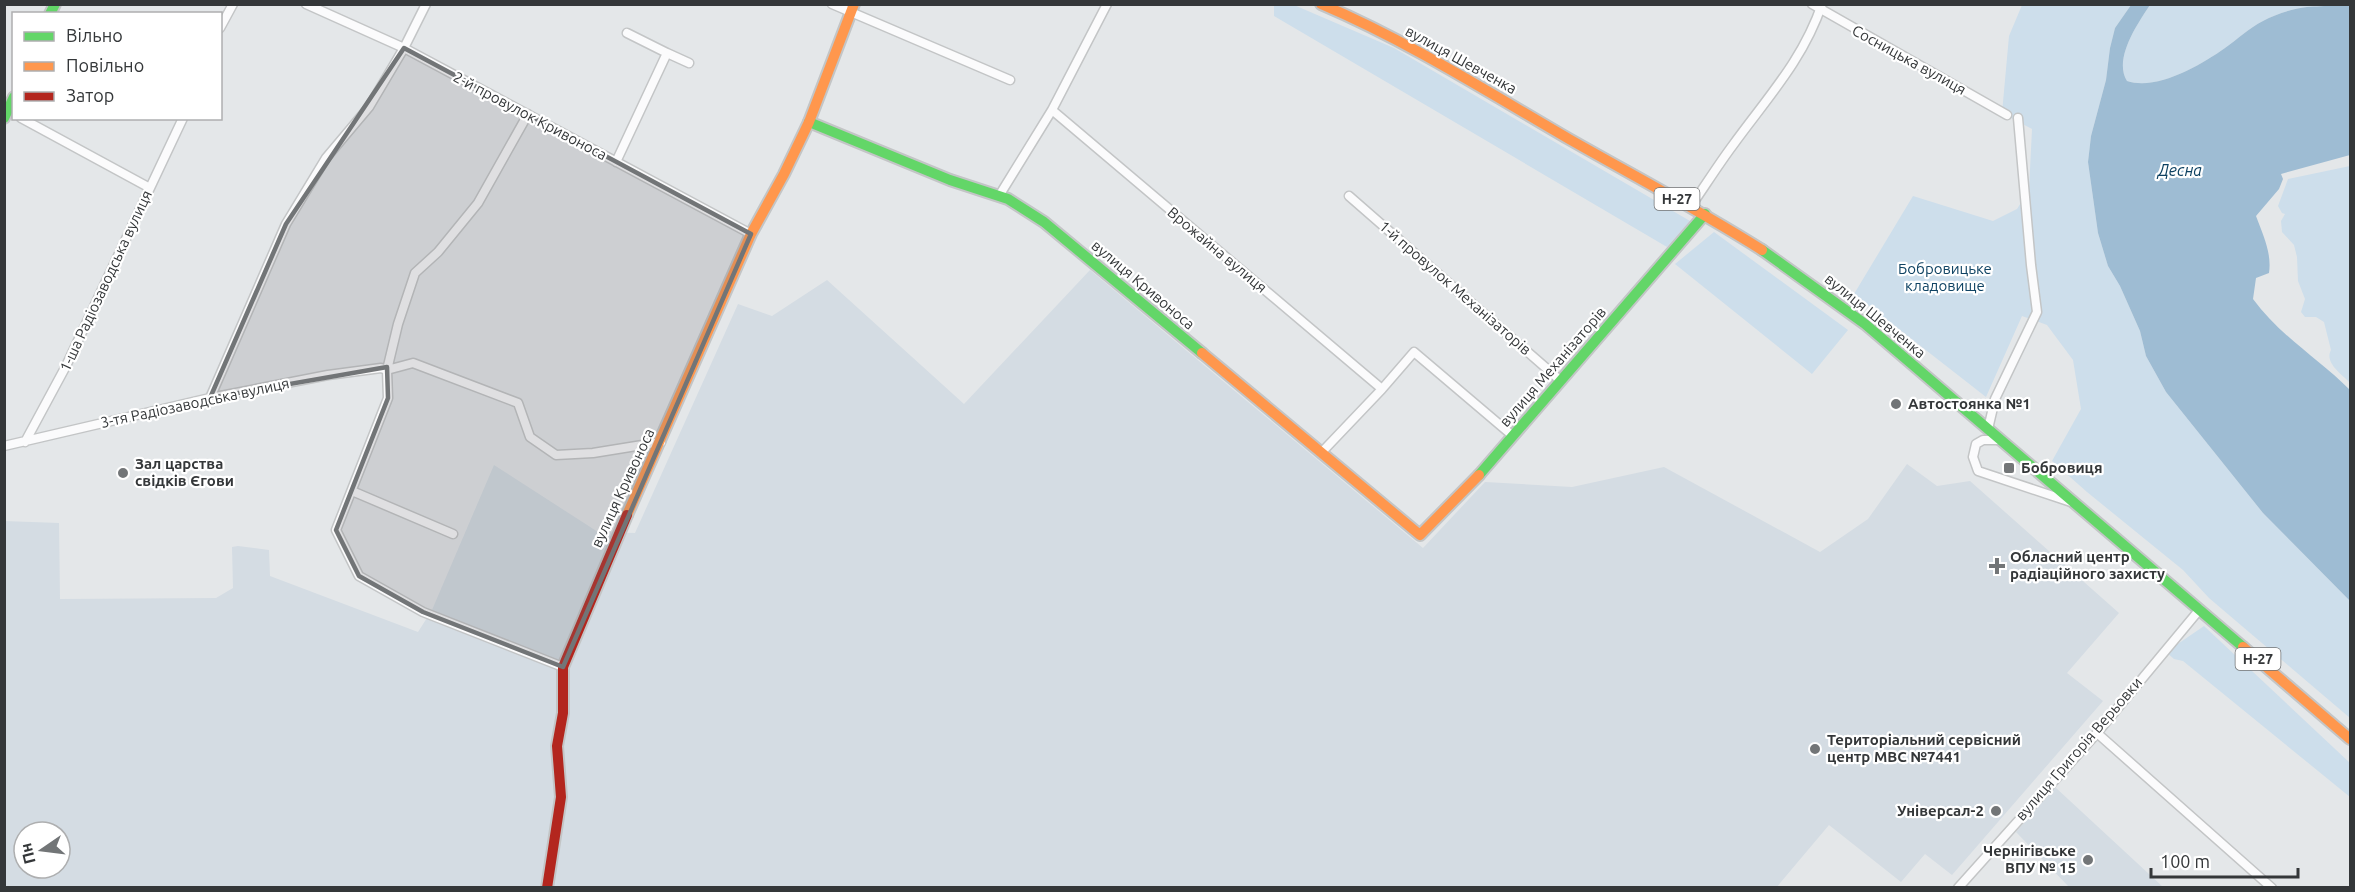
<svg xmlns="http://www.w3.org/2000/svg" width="2355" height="892" font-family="Ubuntu,sans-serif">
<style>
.built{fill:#d4dce3;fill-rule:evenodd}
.green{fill:#cddeeb}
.water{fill:#9ebcd3}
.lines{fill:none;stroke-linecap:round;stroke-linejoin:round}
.street-casing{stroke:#c3c5c6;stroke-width:11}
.fast-casing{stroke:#c3c5c6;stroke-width:14}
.slow-casing{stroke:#c3c5c6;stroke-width:14}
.jam-casing{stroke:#c3c5c6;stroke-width:14}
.street{stroke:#fbfbfc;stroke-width:8}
.fast{stroke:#63d668;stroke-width:10}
.slow{stroke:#ff974d;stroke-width:10}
.jam{stroke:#b3261e;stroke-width:10}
.marked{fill:#727577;fill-opacity:0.2;stroke:#727577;stroke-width:4.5;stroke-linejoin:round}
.poi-dot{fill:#727577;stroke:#fff;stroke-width:2}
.labels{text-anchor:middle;stroke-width:4.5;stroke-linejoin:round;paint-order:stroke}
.shield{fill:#fff;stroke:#717374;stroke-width:1.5}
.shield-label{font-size:14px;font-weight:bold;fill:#343739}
.street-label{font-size:15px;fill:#343739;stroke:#fff}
.park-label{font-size:15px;fill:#0f4363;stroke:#fff}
.poi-label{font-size:15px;font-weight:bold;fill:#343739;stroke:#fff;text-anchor:start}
.water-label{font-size:16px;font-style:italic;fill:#0d4161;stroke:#fff}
</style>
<rect width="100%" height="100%" fill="#e4e7e9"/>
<path class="built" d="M1090 270 1423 548 1485 482 1572 487 1664 467 1820 552 1868 519 1907 464 1937 486 1970 481 2119 613 2067 673 2103 701 1952 875 1925 854 1901 882 1829 825 1776 888H5L4 521 59 523 60 599 216 598 233 588 232 547 238 546 269 550 270 576 418 632 432 610 494 465 598 532 635 533 738 304 772 316 827 280 964 404ZM24 832H60V868H24Z
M2055 787 2163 887H2069L2016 832Z"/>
<path class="green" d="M1274 5H1294L1394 48 1690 221 1667 247 1274 16Z
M2022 5H2131L2115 28 2110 48 2106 80 2091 136 2088 162 2098 233 2108 266 2120 286 2140 331 2146 356 2166 392 2263 513 2350 601V718L2209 598 2183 570 2087 492 2052 461 2081 409 2073 360 2047 325 2022 316 1986 397 1854 294 1913 196 1993 221 2017 209 2029 190 2032 129 2002 113 2009 36Z
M2150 5H2335C2325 7 2316 6 2307 7 2292 9 2276 14 2263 21 2249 28 2238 39 2225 48 2201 65 2157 91 2127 81 2113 59 2138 23 2150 5Z
M2350 166V383C2342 374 2324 363 2331 350L2324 322 2316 317H2305L2301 312 2305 299 2298 281 2297 257 2294 245 2282 232 2281 221 2285 214 2282 213 2278 206 2288 179Z
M1714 232 1848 330 1812 374 1675 264Z
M2204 626 2350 763V797L2183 661 2174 659 2166 652Z"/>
<path class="water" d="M2335 4 2350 5V155L2281 174 2283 179 2279 189 2256 216C2263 235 2272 253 2269 273L2256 278 2253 299C2279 335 2319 359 2350 390V601L2263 513 2166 392 2146 356 2140 331 2120 286 2108 266 2098 233 2088 162 2091 136 2106 80 2110 48 2115 28 2131 5H2150C2138 23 2113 59 2127 81 2157 91 2201 65 2225 48 2238 39 2249 28 2263 21 2276 14 2292 9 2307 7 2316 6 2325 7 2335 4Z"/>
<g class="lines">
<g class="street-casing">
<path id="street" d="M306 4 404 48 751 234
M832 4 1010 80
M1812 4 2007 115
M220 28 233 4
M667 53 689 63
M1052 110 1382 389
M528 114 478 203 438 252 415 273 398 324 387 370 388 398 336 530 359 576 423 612 563 667
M21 118 150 188
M616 162 667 53 627 33
M999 196 1052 110 1107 4
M1349 196 1561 381
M1691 206C1705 186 1718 165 1733 145 1767 98 1803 60 1822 4
M210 398 286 224 326 158 369 107 404 48 426 4
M1988 429 1995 399 2037 312 2031 265 2018 118
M2001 440H1983L1976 444 1973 457 1978 471 2071 502
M25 442 66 366 183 118
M4 446 210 398 328 375 381 368 387 370 413 363 518 403 530 437 556 455 593 453 661 442
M1321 453 1382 389 1414 352 1513 436
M352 491 453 534
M2097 733 2272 888
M1958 888 2097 733 2200 609"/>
</g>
<g class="fast-casing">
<path id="fast" d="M50 14 55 4
M4 118 14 97
M809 122 950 180 1008 199 1044 222 1202 353
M1762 250 1865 324 2243 647
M1479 475 1705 214"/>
</g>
<g class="slow-casing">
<path id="slow" d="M1321 4C1408 41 1488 92 1569 139 1634 176 1699 210 1762 250
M1202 353 1420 535 1479 475
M627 515 751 234 784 174 809 122 854 4
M2243 647 2350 739"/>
</g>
<g class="jam-casing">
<path id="jam" d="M547 888 561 797 557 746 563 713V667L627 515"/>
</g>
<use href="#street" class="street"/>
<use href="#fast" class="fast"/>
<use href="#slow" class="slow"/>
<use href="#jam" class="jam"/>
</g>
<path class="marked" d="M404 48 751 234 563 667 423 612 359 576 336 530 388 398 387 367 210 398 286 224Z"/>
<g class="poi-dot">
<circle cx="1896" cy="404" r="6"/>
<rect x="2003" y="462" width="12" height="12" rx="3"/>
<circle cx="123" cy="473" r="6"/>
<path d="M1994 557h6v6h6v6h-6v6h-6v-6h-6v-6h6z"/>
<circle cx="1815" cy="749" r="6"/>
<circle cx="1996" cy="811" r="6"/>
<circle cx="2088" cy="860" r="6"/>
</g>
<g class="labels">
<g class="shield">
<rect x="1654.5" y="188" width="45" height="22" rx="4.5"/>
<rect x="2235.5" y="648" width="45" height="22" rx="4.5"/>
</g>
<g class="shield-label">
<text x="1677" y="204">Н-27</text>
<text x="2258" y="664">Н-27</text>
</g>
<g class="street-label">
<text transform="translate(1461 60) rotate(29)" y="5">вулиця Шевченка</text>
<text transform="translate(1909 60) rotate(29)" y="5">Сосницька вулиця</text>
<text transform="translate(530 116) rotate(28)" y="5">2-й провулок Кривоноса</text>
<text transform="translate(1217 250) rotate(40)" y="5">Врожайна вулиця</text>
<text transform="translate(106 281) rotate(-65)" y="5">1-ша Радіозаводська вулиця</text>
<text transform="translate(1143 285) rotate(40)" y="5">вулиця Кривоноса</text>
<text transform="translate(1455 288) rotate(41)" y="5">1-й провулок Механізаторів</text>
<text transform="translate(1875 316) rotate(39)" y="5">вулиця Шевченка</text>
<text transform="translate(1553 367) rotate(-49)" y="5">вулиця Механізаторів</text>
<text transform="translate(195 403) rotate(-12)" y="5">3-тя Радіозаводська вулиця</text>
<text transform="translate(623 488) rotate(-65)" y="5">вулиця Кривоноса</text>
<text transform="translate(2079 749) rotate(-49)" y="5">вулиця Григорія Верьовки</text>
</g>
<g class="park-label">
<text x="1945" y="274">Бобровицьке<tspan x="1945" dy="17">кладовище</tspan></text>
</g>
<g class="poi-label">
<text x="1908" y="409">Автостоянка №1</text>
<text x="135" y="469">Зал царства<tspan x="135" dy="17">свідків Єгови</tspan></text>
<text x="2021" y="473">Бобровиця</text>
<text x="2010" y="562">Обласний центр<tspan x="2010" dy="17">радіаційного захисту</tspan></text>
<text x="1827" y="745">Територіальний сервісний<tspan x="1827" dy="17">центр МВС №7441</tspan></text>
<text x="1984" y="816" text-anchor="end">Універсал-2</text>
<text x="2076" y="856" text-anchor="end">Чернігівське<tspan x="2076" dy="17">ВПУ № 15</tspan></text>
</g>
<g class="water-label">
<text x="2180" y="176">Десна</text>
</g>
</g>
<rect width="2355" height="892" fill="none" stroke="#343739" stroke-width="12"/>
<rect x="12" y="12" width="210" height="108" fill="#ffffff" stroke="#aeafb0" stroke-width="1.5"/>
<rect x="24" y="32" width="30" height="9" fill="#63d668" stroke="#aeafb0" stroke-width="1.5"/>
<text x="66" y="42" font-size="18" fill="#343739">Вільно</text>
<rect x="24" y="62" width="30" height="9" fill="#ff974d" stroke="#aeafb0" stroke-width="1.5"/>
<text x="66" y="72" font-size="18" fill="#343739">Повільно</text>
<rect x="24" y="92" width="30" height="9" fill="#b3261e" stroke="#aeafb0" stroke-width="1.5"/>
<text x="66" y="102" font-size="18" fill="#343739">Затор</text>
<g transform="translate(42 850) rotate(256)"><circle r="28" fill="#ffffff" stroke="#aeafb0" stroke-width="1.5"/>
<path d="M0-4.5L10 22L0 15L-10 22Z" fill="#727577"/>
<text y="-9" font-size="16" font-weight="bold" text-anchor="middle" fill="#343739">Пн</text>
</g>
<path d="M2151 868v9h147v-9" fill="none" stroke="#343739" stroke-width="3"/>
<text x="2160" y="868" font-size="18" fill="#343739" stroke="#ffffff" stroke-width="4.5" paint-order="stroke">100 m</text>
</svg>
